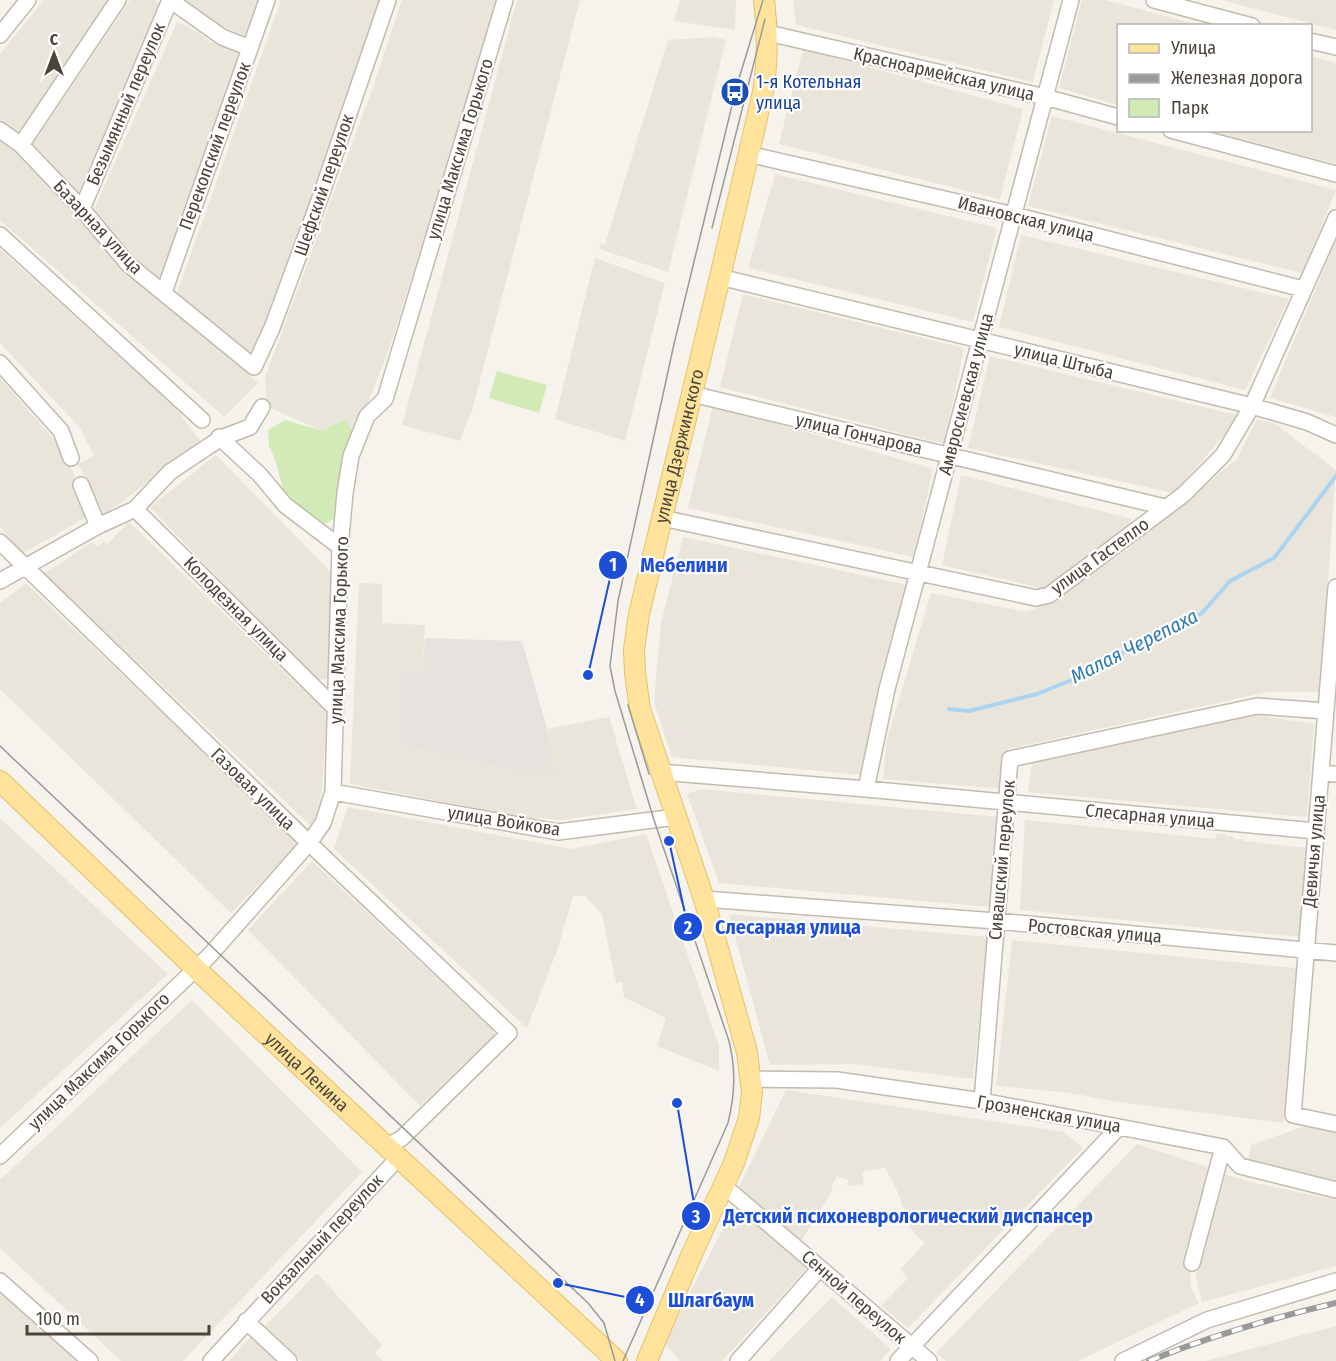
<svg xmlns="http://www.w3.org/2000/svg" width="1336" height="1361" font-family="'Fira Sans Condensed',sans-serif">
<style>
.residential{fill:#eae5da}
.industrial{fill:#e6e2dd}
.green{fill:#d2eab5}
.lines{fill:none;stroke-linecap:round;stroke-linejoin:round}
.stream{stroke:#a9d4f2;stroke-width:4}
.minor-casing{stroke:#c2bbae;stroke-width:18}
.major-casing{stroke:#e6c16a;stroke-width:22}
.minor{stroke:#fff;stroke-width:15}
.major{stroke:#ffe39c;stroke-width:20}
.tram{stroke:#9a9a9a;stroke-width:1.5}
.rail-casing{stroke:#9a9a9a;stroke-width:6}
.rail{stroke:#fff;stroke-width:4;stroke-dasharray:11;stroke-linecap:butt}
.labels{text-anchor:middle;stroke-width:4.5;stroke-linejoin:round;paint-order:stroke}
.street-label{font-size:18px;fill:#4b4439;stroke:#fff}
.transit-label{font-size:18px;fill:#164399;stroke:#fff;text-anchor:start}
.water-label{font-size:20px;font-style:italic;fill:#2e7ab2;stroke:#fff}
.leader{fill:none;stroke:#1d4ed8;stroke-width:2}
.callout-dot{fill:#1d4ed8;stroke:#fff;stroke-width:2}
.mark-label{font-size:18px;text-anchor:middle;font-weight:bold;fill:#fff}
.callout-label{font-size:20px;text-anchor:middle;font-weight:bold;fill:#1d4ed8;stroke:#fff;stroke-width:4.5;stroke-linejoin:round;paint-order:stroke}
</style>
<rect width="100%" height="100%" fill="#f6f3ec"/>
<path class="residential" d="M44 0H111L18 137 0 123V54Z
M130 0H154L163 5 79 198 30 148Z
M186 0H259L246 36 216 24Z
M281 0H382L273 308 254 352 245 350 177 293Z
M402 0H499L390 346 352 444 266 406 265 377 372 90Z
M517 0H580L473 407 460 441 402 425Z
M680 0H736L735 30 674 21Z
M793 0H1054L1033 82 796 25Z
M1082 0H1106L1199 25 1118 26V105L1059 88Z
M1221 0H1336V30Z
M177 22 196 31 211 42 241 53 163 283 145 274 93 212Z
M713 37 726 40 668 272 599 249 601 243 605 244 668 40Z
M803 49 1023 109 1000 199 779 144Z
M1311 56 1336 63V164L1213 131 1310 130Z
M1052 116 1336 190 1302 273 1028 206Z
M0 138 15 149 77 210 118 260 258 383 224 417 0 220Z
M775 174 997 228 973 322 748 268Z
M1021 235 1289 299 1245 390 999 327Z
M1336 240V417L1270 398Z
M0 249 174 406 202 443 165 468 121 503 104 514 78 464 94 456 80 428 0 343Z
M595 258 665 283 625 441 555 419Z
M743 294 964 348 944 444 720 387Z
M990 356 1241 416 1174 493 968 448Z
M0 378 65 452 90 515 22 554 0 527Z
M713 405 933 469 914 557 688 508Z
M1257 419 1275 424 1336 470 1320 692H1267L1008 749 1004 789 883 779 887 739 931 593 1027 612 1053 601 1125 551 1237 459Z
M216 455 332 573 330 679 314 680 150 507Z
M961 475 1132 519V528L1050 590 942 565Z
M129 522 327 713 320 817 311 826 44 574 92 542 97 547 104 541 107 544Z
M683 537 908 585 862 775 672 757 654 702 661 623Z
M26 583 299 843 231 913 0 689V603Z
M359 583 382 584V623L425 625 422 671 402 672 556 778 547 729 609 717 637 809 562 820 522 817 350 784Z
M1255 715 1314 724 1307 817 1028 792 1032 762Z
M701 789 998 817 989 907 719 883 687 794Z
M348 807 572 849 646 834 719 1046V1071L657 1046 666 1018 624 997 622 982 616 983 602 914 585 896H573L558 948 527 1028 334 849Z
M0 818 168 974 0 1128Z
M1025 820 1216 839 1217 834H1225L1226 836H1233L1234 839H1243V841L1308 848 1301 937 1020 910Z
M312 861 496 1033 420 1106 248 930Z
M729 914 988 937 973 1079 854 1064 770 1065Z
M1012 940 1296 968 1283 1123 1111 1101 1071 1093 996 1086Z
M192 1000 362 1172 183 1361H121L0 1248V1180Z
M786 1090 1064 1132 1083 1148 908 1328 881 1306 908 1278 901 1269 925 1243 912 1231 896 1188 885 1168 862 1171 864 1184 847 1186 848 1180 837 1176 831 1187 833 1189 801 1241 738 1189Z
M1308 1125 1336 1131V1182L1248 1161 1251 1145Z
M1137 1144 1214 1169 1190 1264 1191 1287 1199 1303 1078 1361H946L936 1353Z
M1222 1173 1250 1182 1336 1200V1266L1202 1302 1197 1283 1195 1263Z
M736 1203 809 1266 722 1361H680L664 1343Z
M317 1273 382 1345 375 1353 383 1361H302L264 1327Z
M0 1281 90 1361H0Z
M832 1297 891 1349 880 1361H769Z
M1336 1326V1361H1206L1332 1327Z
M252 1335 280 1361H229Z"/>
<path class="industrial" d="M425 638 522 641 547 729 556 778 402 744V672L422 671Z"/>
<path class="green" d="M497 371 547 385 539 413 489 398Z
M285 420 323 431 344 420 353 431 336 516 328 523H317L291 502 283 489 275 459 269 446 268 430Z"/>
<g class="lines">
<path class="stream" d="M949 709 969 711 1037 694 1094 671 1152 634 1202 613 1230 581 1274 558 1336 476"/>
<g class="minor-casing">
<path id="minor" d="M170 0 222 37 250 48
M1154 0 1252 26
M768 33 1045 97 1118 117
M0 35 28 0
M1310 41 1336 47
M0 130 21 145 82 209 128 264 254 367 272 328 320 198 388 0
M1171 130 1336 174
M21 145 118 0
M748 154 1014 215 1303 289
M82 209 170 0
M0 235 202 420
M720 277 1252 406 1307 422 1336 435
M164 292 267 0
M0 363 61 431 71 458
M692 394 1165 507
M219 437 260 475 285 505 340 547
M81 485 98 526
M135 509 336 709
M662 518 1036 598 1049 595 1183 495 1223 455 1252 406 1336 218
M0 542 309 843 509 1033 402 1138 386 1147
M0 581 98 526 135 509 170 472 221 438 250 427 262 407
M1336 587 1293 1115 1336 1124
M660 772 866 789 1316 831
M1321 773 1336 774
M866 789 887 689 1071 0
M333 792 558 832 676 817
M704 899 996 921 1336 953
M750 1079 837 1080 982 1101 1119 1127 1223 1147 1240 1166 1336 1190
M982 1101 1010 759 1257 706 1326 711
M0 1156 210 955 309 843 323 823 333 792 340 547 345 493 351 456 367 416 385 399 505 0
M724 1186 929 1361
M1192 1263 1223 1147
M0 1281 90 1361
M246 1321 289 1361
M211 1361 398 1158
M738 1361 820 1268
M898 1361 1119 1127
M1123 1361 1207 1320 1336 1281"/>
</g>
<g class="major-casing">
<g id="major">
<path id="s1" d="M0 781 195 968 617 1361"/>
<path id="s2" d="M647 1361 691 1256 734 1163 749 1118 752 1092 747 1052 704 899 640 709 635 673 634 650 639 614 720 277 763 92C768 60 768 32 764 0"/>
</g>
</g>
<use href="#minor" class="minor"/>
<use href="#major" class="major"/>
<path class="tram" d="M712 228 765 19
M628 705 649 774
M0 746 588 1303 604 1323 615 1361
M623 1361 728 1123C735 1094 736 1070 729 1041L654 820 615 691 610 666 618 601 674 344 737 85 763 0"/>
<g class="rail-casing">
<path id="rail" d="M1149 1361C1210 1336 1272 1318 1336 1303"/>
</g>
<use href="#rail" class="rail"/>
</g>
<defs>
<g id="bus-disc" transform="scale(1.5)"><circle r="9.5" fill="#1a4fb4" stroke="#fff"/><path d="M-5-6H5V4H4V6H2V4H-2V6H-4V4H-5ZM-3.5-4V0h7V-4ZM-3.5 1.2v1.5H-2V1.2ZM2 1.2v1.5H3.5V1.2Z" fill="#fff"/></g>
</defs>
<g fill-rule="evenodd">
<use href="#bus-disc" x="735" y="92"/>
</g>
<g class="labels">
<g class="street-label">
<text transform="translate(944 74) rotate(13)" y="6">Красноармейская улица</text>
<text transform="translate(126 104) rotate(-67)" y="6">Безымянный переулок</text>
<text transform="translate(215 146) rotate(-70)" y="6">Перекопский переулок</text>
<text transform="translate(460 149) rotate(-73)" y="6">улица Максима Горького</text>
<text transform="translate(324 185) rotate(-71)" y="6">Шефский переулок</text>
<text transform="translate(1026 219) rotate(14)" y="6">Ивановская улица</text>
<text transform="translate(98 227) rotate(47)" y="6">Базарная улица</text>
<text transform="translate(1064 361) rotate(14)" y="6">улица Штыба</text>
<text transform="translate(966 394) rotate(-75)" y="6">Амвросиевская улица</text>
<text transform="translate(859 434) rotate(13)" y="6">улица Гончарова</text>
<text dy="6" stroke="none"><textPath href="#s2" startOffset="958">улица Дзержинского</textPath></text>
<text transform="translate(1100 556) rotate(-36)" y="6">улица Гастелло</text>
<text transform="translate(236 609) rotate(45)" y="6">Колодезная улица</text>
<text transform="translate(339 630) rotate(-88)" y="6">улица Максима Горького</text>
<text transform="translate(253 789) rotate(44)" y="6">Газовая улица</text>
<text transform="translate(1150 816) rotate(5)" y="6">Слесарная улица</text>
<text transform="translate(504 821) rotate(9)" y="6">улица Войкова</text>
<text transform="translate(1314 851) rotate(-85)" y="6">Девичья улица</text>
<text transform="translate(1002 860) rotate(-85)" y="6">Сивашский переулок</text>
<text transform="translate(1095 931) rotate(5)" y="6">Ростовская улица</text>
<text transform="translate(99 1061) rotate(-44)" y="6">улица Максима Горького</text>
<text dy="6" stroke="none"><textPath href="#s1" startOffset="423">улица Ленина</textPath></text>
<text transform="translate(1049 1114) rotate(10)" y="6">Грозненская улица</text>
<text transform="translate(322 1239) rotate(-47)" y="6">Вокзальный переулок</text>
<text transform="translate(854 1297) rotate(41)" y="6">Сенной переулок</text>
</g>
<g class="transit-label">
<text x="756" y="88">1-я Котельная<tspan x="756" dy="21">улица</tspan></text>
</g>
<g class="water-label">
<text transform="translate(1134 646) rotate(-27)" y="7">Малая Черепаха</text>
</g>
</g>
<path class="leader" d="M588 675L613 565M669 841L688 927M677 1103L696 1216M558 1283L640 1300"/>
<g class="callout-dot">
<circle cx="588" cy="675" r="6"/>
<circle cx="669" cy="841" r="6"/>
<circle cx="677" cy="1103" r="6"/>
<circle cx="558" cy="1283" r="6"/>
<circle cx="613" cy="565" r="15"/>
<circle cx="688" cy="927" r="15"/>
<circle cx="696" cy="1216" r="15"/>
<circle cx="640" cy="1300" r="15"/>
</g>
<g class="mark-label">
<text x="613" y="571">1</text>
<text x="688" y="934">2</text>
<text x="696" y="1223">3</text>
<text x="640" y="1306">4</text>
</g>
<g class="callout-label">
<text x="684" y="572">Мебелини</text>
<text x="788" y="934">Слесарная улица</text>
<text x="908" y="1223">Детский психоневрологический диспансер</text>
<text x="711" y="1307">Шлагбаум</text>
</g>
<rect x="1117" y="24" width="195" height="108" fill="#ffffff" stroke="#b7b4b0" stroke-width="1.5"/>
<rect x="1129" y="44" width="30" height="9" fill="#ffe39c" stroke="#b7b4b0" stroke-width="1.5"/>
<text x="1171" y="54" font-size="18" fill="#4b4439">Улица</text>
<rect x="1129" y="74" width="30" height="9" fill="#9a9a9a" stroke="#b7b4b0" stroke-width="1.5"/>
<text x="1171" y="84" font-size="18" fill="#4b4439">Железная дорога</text>
<rect x="1129" y="99" width="30" height="18" fill="#d2eab5" stroke="#b7b4b0" stroke-width="1.5"/>
<text x="1171" y="114" font-size="18" fill="#4b4439">Парк</text>
<g transform="translate(54 54)" stroke="#ffffff" stroke-width="4.5" paint-order="stroke">
<path d="M0-4.5L10 22L0 15L-10 22Z" fill="#4b4439"/>
<text y="-9" font-size="16" font-weight="bold" text-anchor="middle" fill="#4b4439">С</text>
</g>
<path d="M27 1325v9h182v-9" fill="none" stroke="#4b4439" stroke-width="3"/>
<text x="36" y="1325" font-size="18" fill="#4b4439" stroke="#ffffff" stroke-width="4.5" paint-order="stroke">100 m</text>
</svg>
